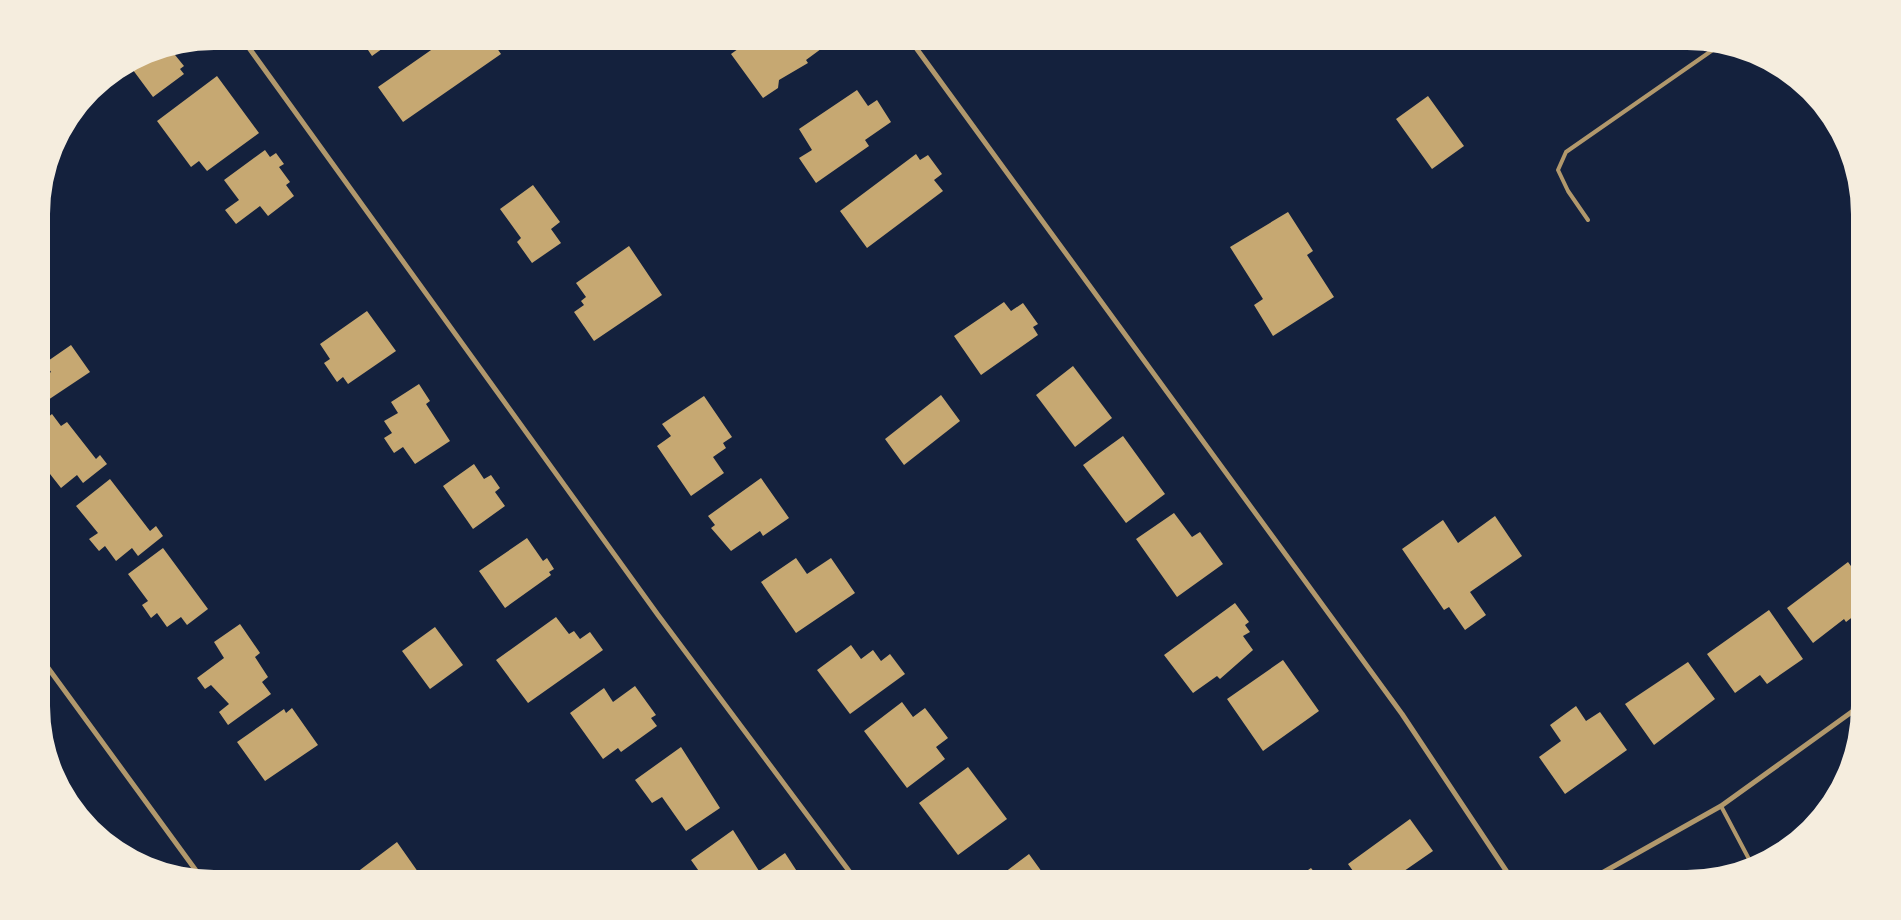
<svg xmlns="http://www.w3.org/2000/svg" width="1901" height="920" font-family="'IBM Plex Sans',sans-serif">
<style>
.building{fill:#c6a872}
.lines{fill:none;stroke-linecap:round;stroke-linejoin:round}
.service{stroke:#b1986c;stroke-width:4}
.minor{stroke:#b1986c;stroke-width:5}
</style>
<rect width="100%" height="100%" fill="#14213d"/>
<path class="building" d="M362 41H393L372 56Z
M444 41H492L501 54 403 122 378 87Z
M749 41H822L825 46 806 60 808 63 779 80 778 88 763 98 731 54Z
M171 50 184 66 180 69 184 74 153 97 130 66 148 54Z
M217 76 259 133 207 171 199 161 191 167 157 121Z
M857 90 868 106 877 100 891 122 865 140 869 146 816 183 799 158 812 150 799 129Z
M1428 96 1464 146 1432 169 1396 119Z
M265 150 270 157 276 153 284 164 279 167 290 182 286 185 294 196 268 216 260 206 236 224 225 210 239 200 224 180Z
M916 154 920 160 928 155 942 174 934 180 943 191 867 248 840 211Z
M533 185 560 222 551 229 561 243 532 263 517 242 521 238 500 209Z
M1288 212 1313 251 1307 255 1334 297 1273 336 1254 305 1263 299 1230 247Z
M629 246 662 295 594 341 574 312 584 305 581 301 586 297 576 283Z
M1004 302 1011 311 1023 303 1038 324 1033 327 1038 335 981 375 954 336Z
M367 311 396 351 348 384 343 377 337 382 324 363 330 359 320 344Z
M71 345 90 372 42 404V378L51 372 45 363Z
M1073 366 1112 418 1075 447 1036 395Z
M419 384 430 401 426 404 450 441 415 464 403 447 394 453 384 438 392 433 384 421 398 413 391 402Z
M941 395 960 421 904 465 885 439Z
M704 396 732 437 723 443 726 448 713 457 724 473 691 496 657 446 671 436 662 424Z
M52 414 61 426 67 422 96 459 100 455 107 464 83 483 77 475 61 488 50 474 42 480V422Z
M1123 436 1165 494 1126 523 1083 465Z
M474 464 484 479 491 475 500 488 495 492 505 506 473 529 443 486Z
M761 478 789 518 763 536 760 531 731 551 711 528 715 525 708 516Z
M110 479 150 531 156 526 163 536 138 556 132 548 116 561 105 546 99 551 89 539 98 533 76 506Z
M1174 513 1192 537 1200 532 1223 564 1177 597 1136 539Z
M1495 516 1522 556 1470 592 1486 615 1465 630 1449 607 1444 610 1402 549 1443 520 1458 543Z
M527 538 543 561 547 558 554 569 549 572 551 575 505 608 479 571Z
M163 548 208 609 187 625 181 617 167 627 157 613 151 618 142 605 148 601 128 574Z
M796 558 807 574 831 558 855 593 796 633 761 582Z
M1848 562 1859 577V612L1846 622 1844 619 1813 643 1787 608Z
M1235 603 1249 622 1245 625 1250 632 1243 636 1253 650 1220 679 1217 676 1193 693 1164 655Z
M1769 610 1803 659 1767 684 1760 675 1735 693 1707 654Z
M556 617 569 634 574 631 580 639 590 632 603 650 528 703 496 660Z
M240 624 260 653 255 657 268 677 262 682 271 694 228 725 219 712 229 704 211 685 205 689 197 678 224 658 214 642Z
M435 627 463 665 430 689 402 651Z
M851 645 861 659 873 650 881 661 890 654 905 674 850 714 817 670Z
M1283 660 1319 711 1263 751 1227 699Z
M1688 662 1715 699 1654 745 1625 704Z
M635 686 656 715 651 718 657 726 621 752 618 748 603 759 570 713 604 688 613 702Z
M902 702 913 717 925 708 948 738 936 747 945 759 907 788 864 731Z
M1576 706 1586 721 1600 712 1627 750 1565 794 1539 757 1561 741 1550 725Z
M292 708 318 745 265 781 237 742 284 709 286 713Z
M681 747 720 808 686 831 662 797 652 803 635 780Z
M968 767 1007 819 958 855 919 803Z
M1822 812 1817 820 1799 835 1795 830Z
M1410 819 1433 851 1394 878H1358L1348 864Z
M733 830 759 871 785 853 802 879H700L703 877 691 860Z
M397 842 423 879H348Z
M1029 854 1047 879H996Z
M1311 868 1319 878H1296Z"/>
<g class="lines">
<path class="service" d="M1588 220 1568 191 1558 170 1566 152 1717 47
M1721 806 1750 861"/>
<path class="minor" d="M244 41 658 615 855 879
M911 41 1402 714 1511 878
M43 661 200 876
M1593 878 1721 806 1860 706"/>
</g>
<path d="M0 0H1901V920H0ZM214 50H1687A164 164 0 0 1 1851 214V706A164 164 0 0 1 1687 870H214A164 164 0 0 1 50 706V214A164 164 0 0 1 214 50Z" fill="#f5edde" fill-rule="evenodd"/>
</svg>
